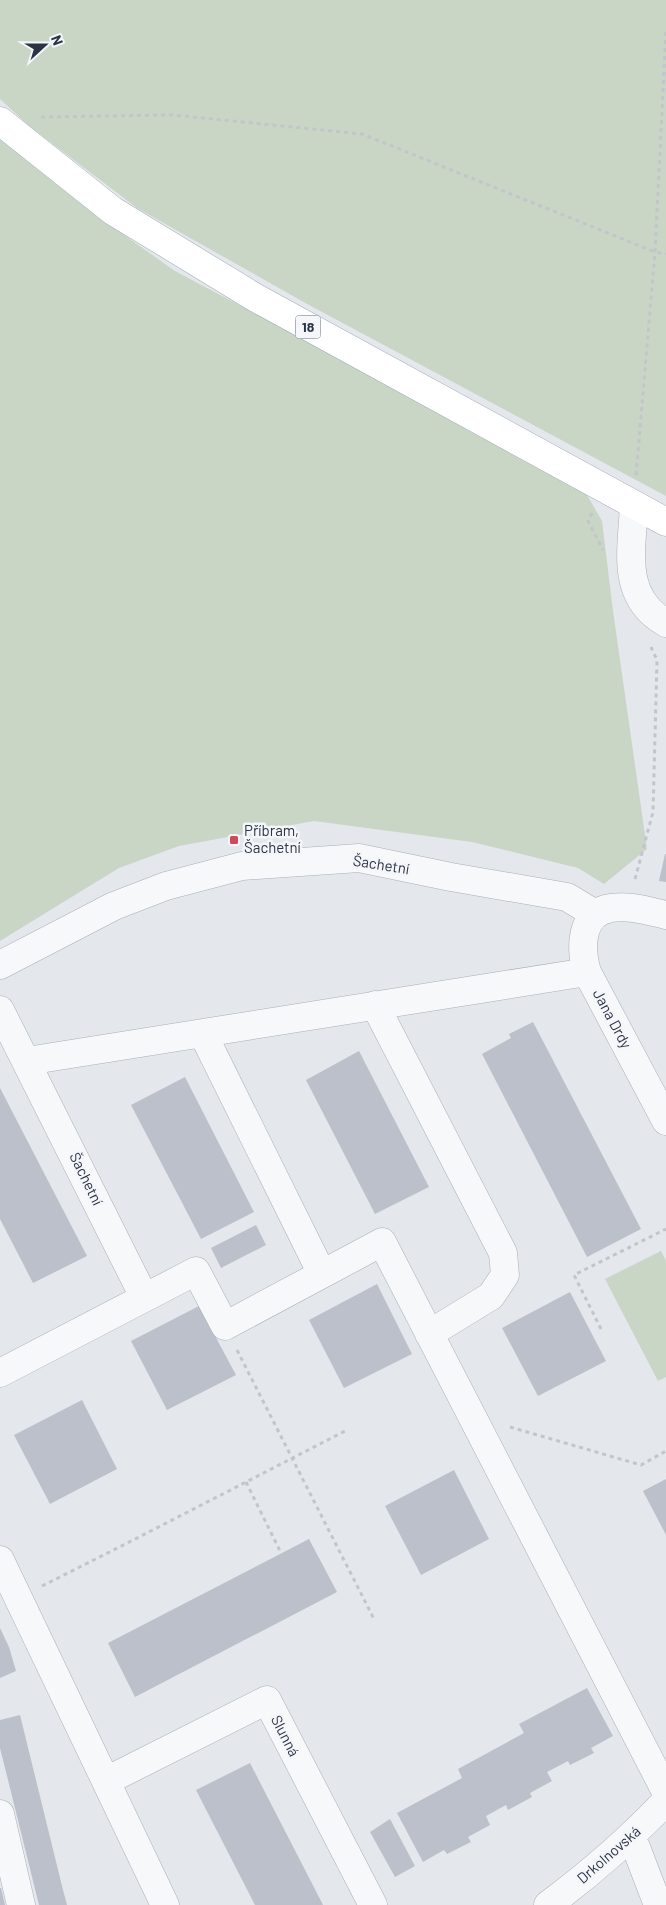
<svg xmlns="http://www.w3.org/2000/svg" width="666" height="1905" font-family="Barlow,sans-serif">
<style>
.green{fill:#c9d6c5}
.building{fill:#bbc0ca}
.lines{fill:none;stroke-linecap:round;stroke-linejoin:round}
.minor-casing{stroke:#a9aeb7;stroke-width:29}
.major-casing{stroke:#a3abb8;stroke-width:29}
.path{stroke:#c2c5cb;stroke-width:3;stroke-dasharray:4 4;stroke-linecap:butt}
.minor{stroke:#f7f8fa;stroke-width:28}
.major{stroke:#fff;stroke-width:28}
.poi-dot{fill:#d1495b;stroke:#f4f6f9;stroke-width:2}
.labels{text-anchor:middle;stroke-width:5;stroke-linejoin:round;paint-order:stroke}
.shield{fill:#f4f6f9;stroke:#676e7b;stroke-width:1}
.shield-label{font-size:14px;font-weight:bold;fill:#2b3445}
.poi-label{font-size:15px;fill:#2b3445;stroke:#f4f6f9;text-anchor:start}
.street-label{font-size:15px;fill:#2b3445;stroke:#f4f6f9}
</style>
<rect width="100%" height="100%" fill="#e4e7ec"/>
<path class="green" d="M0 0H666V496L309 305 137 208 29 126 0 99Z
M0 138 96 215 175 271 583 488 602 521 613 611 647 849 604 884 578 868 472 842 314 821 179 846 119 868 0 941Z
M661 1251 666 1261V1377L658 1381 605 1279Z"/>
<path class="building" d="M665 854H666V882L659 881Z
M533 1022 641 1229 587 1257 482 1054 511 1038 509 1034Z
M359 1051 429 1187 375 1214 306 1080Z
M185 1077 254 1212 201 1239 131 1105Z
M0 1088 87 1256 33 1283 0 1219Z
M256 1225 266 1245 221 1268 211 1248Z
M377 1284 412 1354 344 1388 309 1320Z
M570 1292 606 1361 538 1396 502 1328Z
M199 1306 236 1375 167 1410 131 1341Z
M82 1400 117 1469 50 1504 14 1435Z
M454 1470 489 1539 421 1575 385 1506Z
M666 1479V1535L643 1491Z
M309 1539 337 1592 135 1697 108 1643Z
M0 1628 9 1647 16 1671 0 1678Z
M587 1688 613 1736 591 1748 594 1753 570 1765 568 1761 547 1772 552 1781 530 1793 532 1797 508 1810 506 1805 486 1816 490 1825 468 1837 471 1842 447 1854 444 1850 423 1862 397 1813 462 1778 458 1769 524 1733 519 1724Z
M20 1715 63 1890 67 1905H39L9 1784 0 1748V1720Z
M250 1763 320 1899 323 1905H255L196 1790Z
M390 1819 415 1866 395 1877 370 1832Z
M0 1888H1L5 1905H0Z"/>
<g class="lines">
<g class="minor-casing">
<path id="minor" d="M634 505C632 550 620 597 666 623
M666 915C648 911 630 905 611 908 580 912 580 948 587 972L666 1121
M0 965 114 906 166 886 242 866 359 858 451 877 567 897 595 914
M375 1005 503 1253 505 1275 491 1296 429 1334
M0 1010 144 1297
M203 1034 322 1274
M27 1061 587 972
M0 1373 196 1271 225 1326 382 1242 666 1792
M0 1560 165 1905
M106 1781 267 1700 373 1905
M0 1814 21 1905
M632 1837 658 1905
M548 1905C591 1873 629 1840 666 1801"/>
</g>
<g class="major-casing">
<path id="major" d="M0 121 113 211 256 298 666 522"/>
</g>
<path class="path" d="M41 117 173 115 362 134 655 252 666 254
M636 475 655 252 666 31
M592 513 588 521 603 550
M635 879 653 812 657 660 651 647
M601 1329 574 1275 666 1229
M237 1350 374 1619
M510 1427 641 1465 666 1451
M246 1482 281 1553
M42 1586C144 1535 244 1483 345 1431"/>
<use href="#minor" class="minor"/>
<use href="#major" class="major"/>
</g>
<rect class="poi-dot" x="229" y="835" width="10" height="10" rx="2.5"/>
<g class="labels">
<rect class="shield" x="295.5" y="315.5" width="25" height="23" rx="4"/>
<g class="shield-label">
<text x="308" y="332">18</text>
</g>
<g class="poi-label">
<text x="244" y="836">Příbram,<tspan x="244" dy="17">Šachetní</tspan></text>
</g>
<g class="street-label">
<text transform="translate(381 865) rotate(9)" y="5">Šachetní</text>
<text transform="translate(612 1019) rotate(62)" y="5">Jana Drdy</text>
<text transform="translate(86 1179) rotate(64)" y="5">Šachetní</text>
<text transform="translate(285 1736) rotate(63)" y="5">Slunná</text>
<text transform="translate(609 1855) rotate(-41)" y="5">Drkolnovská</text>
</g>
</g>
<g transform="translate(45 45) rotate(69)" stroke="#f4f6f9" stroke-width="4" paint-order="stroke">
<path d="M0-4L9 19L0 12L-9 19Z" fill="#2b3445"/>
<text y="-8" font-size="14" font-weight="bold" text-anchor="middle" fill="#2b3445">N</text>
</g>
</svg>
